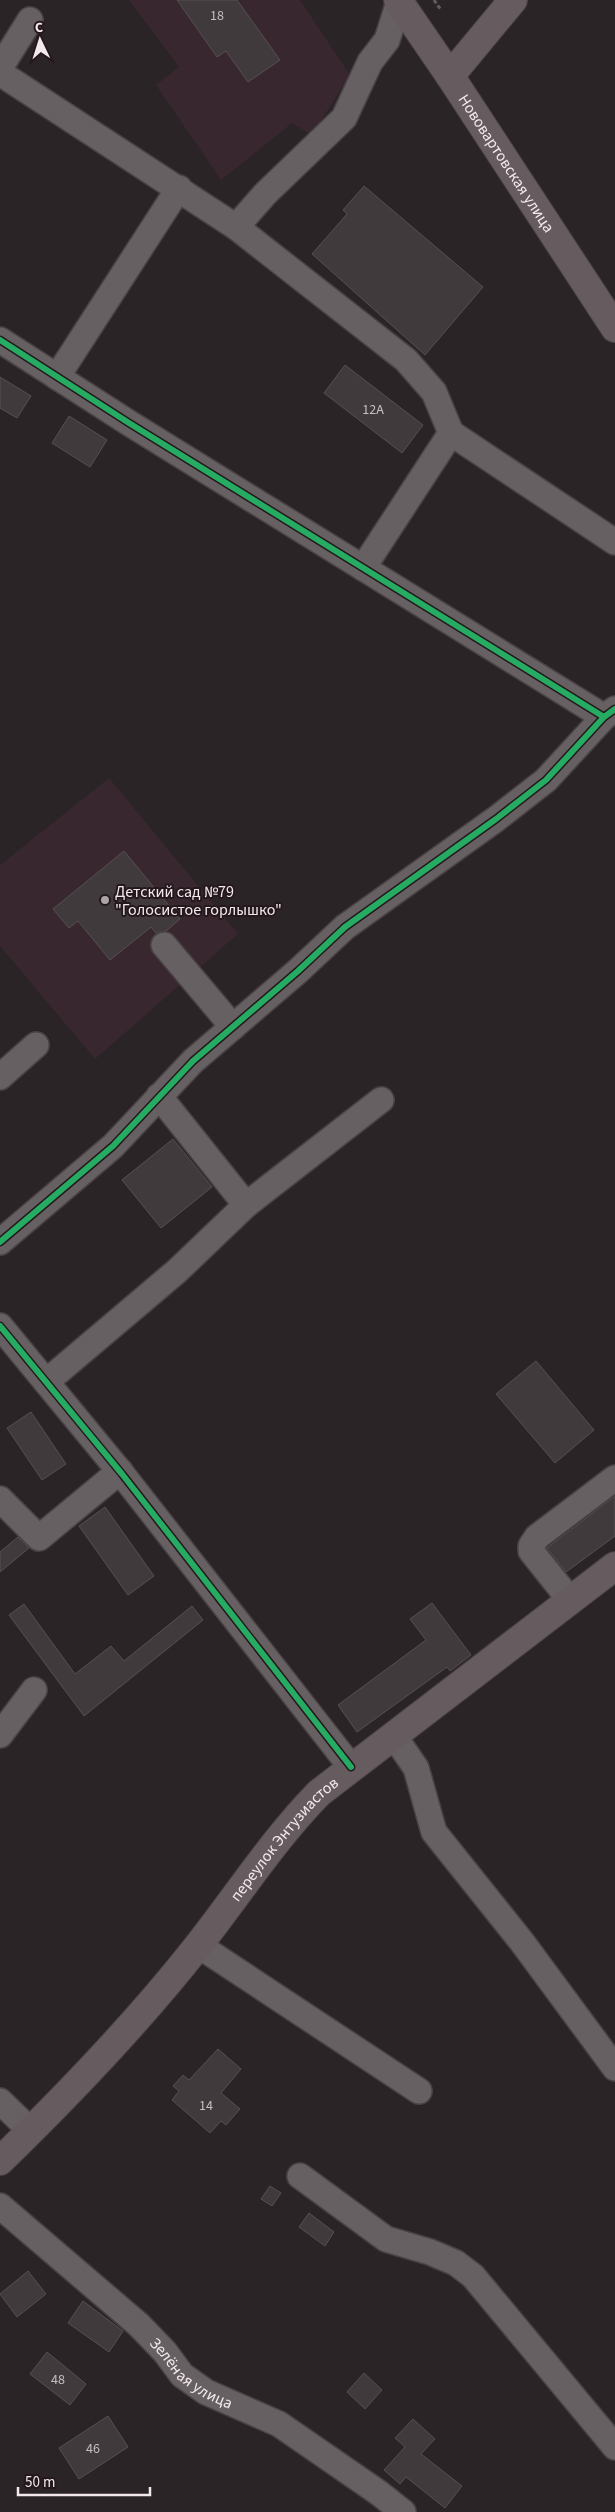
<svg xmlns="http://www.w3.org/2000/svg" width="615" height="2512" font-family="'Source Sans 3',sans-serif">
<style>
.built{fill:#38272e}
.building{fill:#403a3d;stroke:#565052}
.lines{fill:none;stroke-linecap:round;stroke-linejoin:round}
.minor-casing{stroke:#484244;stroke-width:28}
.major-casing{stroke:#484244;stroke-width:30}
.path{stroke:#615d5f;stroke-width:3;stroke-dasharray:4 2.5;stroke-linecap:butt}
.minor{stroke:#666062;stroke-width:25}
.major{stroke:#665c60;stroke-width:28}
.cycleway-casing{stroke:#25181d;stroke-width:9}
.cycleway{stroke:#26ab63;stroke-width:6}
.poi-dot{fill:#ada4a8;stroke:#25181d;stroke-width:2}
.labels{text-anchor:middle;stroke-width:4;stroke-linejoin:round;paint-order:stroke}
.number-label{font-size:14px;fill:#c6bdc1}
.street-label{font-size:16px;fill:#f3e9ed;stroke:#25181d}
.poi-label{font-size:16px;fill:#f3e9ed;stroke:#25181d;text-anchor:start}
</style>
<rect width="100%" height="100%" fill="#2b2427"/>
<path class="built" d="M129 0H300L350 75 312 135 292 123 221 180 156 85 179 67Z
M109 778 238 934 95 1059 0 946V865Z"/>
<path class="building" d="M177 0H237L280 60 248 82 226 51 217 57Z
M364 186 483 287 425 355 312 254 347 214 343 210Z
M345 365 423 425 402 453 324 393Z
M0 377 31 396 17 418 0 408Z
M69 416 107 440 90 467 52 443Z
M124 851 180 919 166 931 156 933 151 927 110 960 78 921 69 928 53 909Z
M173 1139 212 1187 161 1228 122 1180Z
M536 1361 594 1430 555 1463 496 1394Z
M31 1412 66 1464 42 1480 7 1428Z
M615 1496V1536L566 1572 547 1548Z
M105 1507 154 1576 128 1595 79 1526Z
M18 1537 29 1548 0 1572V1552Z
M432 1603 471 1655 450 1671 447 1667 357 1732 338 1705 426 1640 410 1619Z
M24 1604 75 1674 111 1646 124 1661 192 1606 203 1620 84 1716 9 1615Z
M218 2049 241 2069 221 2093 240 2109 226 2125 221 2121 210 2133 172 2100 179 2091 173 2086 183 2075 189 2080Z
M270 2186 281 2193 272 2206 261 2199Z
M309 2213 334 2232 325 2246 299 2227Z
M28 2271 46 2294 17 2317 0 2294Z
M83 2301 123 2331 109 2352 68 2323Z
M47 2352 86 2384 70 2405 30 2374Z
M364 2373 382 2390 365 2409 347 2392Z
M108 2416 128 2447 79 2479 59 2448Z
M413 2419 435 2439 421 2454 462 2486 445 2508 406 2477 400 2484 384 2470 405 2447 395 2438Z"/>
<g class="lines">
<g class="minor-casing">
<g id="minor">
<path d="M0 68 30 20"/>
<path d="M0 73 236 227 406 360 434 392 451 433 615 542"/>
<path d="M236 227 265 194 344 118 370 62 387 40 399 2"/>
<path d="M0 340 129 423 604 717"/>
<path d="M57 377 179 188"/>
<path d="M363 568 451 433"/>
<path d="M164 945 233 1027"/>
<path d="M0 1077 36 1045"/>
<path d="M159 1096 246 1205"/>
<path d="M0 1242 113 1146 193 1061 298 971 345 927 496 819 546 780 604 717 615 709"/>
<path d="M0 1326 122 1474 351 1767"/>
<path d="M46 1382 177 1271 246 1205 381 1100"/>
<path d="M0 1499 39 1538 120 1471"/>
<path d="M570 1600 531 1551V1546L537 1537 615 1478"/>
<path d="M0 1735 34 1690"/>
<path d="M394 1736 416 1768 434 1832 522 1942 615 2068"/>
<path d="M198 1945 419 2091"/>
<path d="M0 2101 31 2131"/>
<path d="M300 2176 386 2239 430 2252 456 2263 473 2276 615 2447"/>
<path id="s1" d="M0 2206 139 2325 165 2352 182 2375 206 2392 279 2424 379 2493 403 2512"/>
</g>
</g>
<g class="major-casing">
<g id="major">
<path id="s2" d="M398 0 450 76 615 328"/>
<path d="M450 76 513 0"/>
<path id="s3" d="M0 2161C69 2094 137 2023 197 1947 238 1895 273 1840 319 1793L615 1566"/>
</g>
</g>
<path class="path" d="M434 0 441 10"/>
<use href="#minor" class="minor"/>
<use href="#major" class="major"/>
<g class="cycleway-casing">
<path id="cycleway" d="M0 340 129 423 604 717
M0 1242 113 1146 193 1061 298 971 345 927 496 819 546 780 604 717 615 709
M0 1326 122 1474 351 1767"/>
</g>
<use href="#cycleway" class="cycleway"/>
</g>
<circle class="poi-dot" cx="105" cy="900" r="5"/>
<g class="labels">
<g class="number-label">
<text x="217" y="20">18</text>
<text x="373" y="414">12А</text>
<text x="206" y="2110">14</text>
<text x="58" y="2384">48</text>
<text x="93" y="2453">46</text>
</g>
<g class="street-label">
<text dy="6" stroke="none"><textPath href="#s2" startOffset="196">Нововартовская улица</textPath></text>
<text dy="6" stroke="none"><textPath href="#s3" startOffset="430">переулок Энтузиастов</textPath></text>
<text dy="6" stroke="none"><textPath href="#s1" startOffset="255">Зелёная улица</textPath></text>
</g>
<g class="poi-label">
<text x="115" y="897">Детский сад №79<tspan x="115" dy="18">"Голосистое горлышко"</tspan></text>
</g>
</g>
<g transform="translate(40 40) rotate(356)" stroke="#25181d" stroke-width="4" paint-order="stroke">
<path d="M0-4L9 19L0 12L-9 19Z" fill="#f3e9ed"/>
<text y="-8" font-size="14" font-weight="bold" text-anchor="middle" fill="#f3e9ed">С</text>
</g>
<path d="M18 2487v8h132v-8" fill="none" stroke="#f3e9ed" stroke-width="2.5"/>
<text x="25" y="2487" font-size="15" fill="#f3e9ed" stroke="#25181d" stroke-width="4" paint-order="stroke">50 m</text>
</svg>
